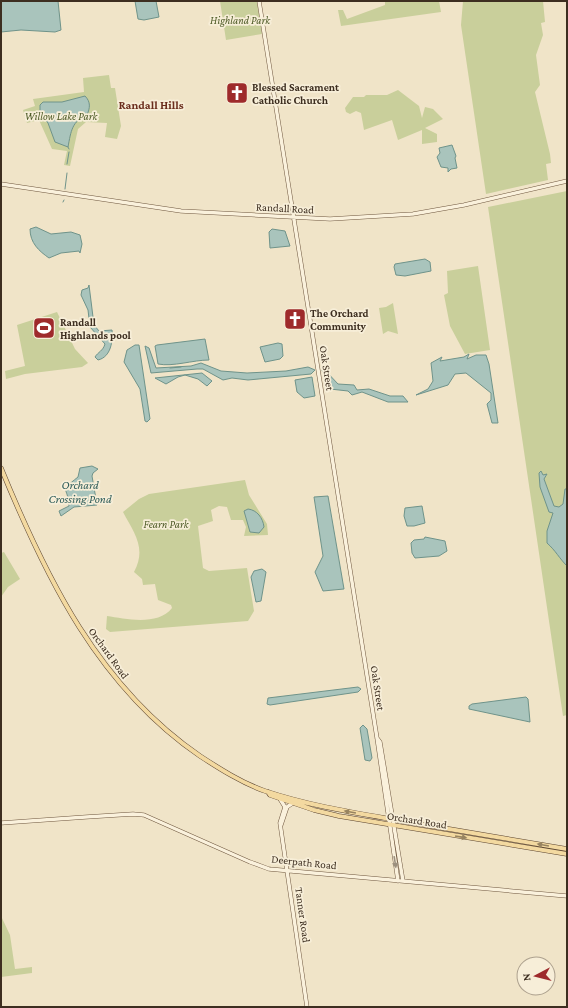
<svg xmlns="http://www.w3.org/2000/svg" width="568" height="1008" font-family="'Crimson Pro',serif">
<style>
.green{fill:#c9cf9b}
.water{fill:#a9c4bc;stroke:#6f938a}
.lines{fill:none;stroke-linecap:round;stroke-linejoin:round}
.stream{stroke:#6f938a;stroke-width:1}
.secondary-casing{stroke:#6f573f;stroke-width:4.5}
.primary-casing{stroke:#5b4430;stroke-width:5}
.secondary{stroke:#faf1dc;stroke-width:3.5}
.primary{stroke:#f3d9a0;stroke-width:4}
.oneway{fill:#988460}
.oneway2{fill:#9c907e}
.labels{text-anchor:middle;stroke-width:3.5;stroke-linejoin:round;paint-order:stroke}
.park-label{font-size:11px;font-style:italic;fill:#4d5a26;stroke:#f7eed8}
.poi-label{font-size:11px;font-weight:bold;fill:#3d2e20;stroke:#f7eed8;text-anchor:start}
.street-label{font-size:11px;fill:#3d2e20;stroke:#f7eed8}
.neighbourhood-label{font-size:12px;font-weight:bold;fill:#6b2e1e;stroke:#f7eed8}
.water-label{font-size:12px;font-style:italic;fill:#2f5d5a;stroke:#f7eed8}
</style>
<rect width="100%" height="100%" fill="#f0e4c8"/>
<path class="green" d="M220 1H257L262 34 226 40Z
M385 1H439L441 12 341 26 338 10H343L347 19 385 5Z
M463 1H543L545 22 541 23 543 35 536 55 540 85 535 92 550 154 551 163 546 164 548 180 486 194 461 25Z
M109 75 111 88H115L121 126 117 139 105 137 107 123 86 122 78 129 70 166 64 165 67 151 52 149 39 120 27 123 23 110 35 106 33 99 84 92 83 78Z
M398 90 419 106 422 118 425 107 433 109 443 119 425 128 437 134V142L422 144V130L398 140 392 120 364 130 361 113 356 111 350 114 346 112 345 108 353 97H364L366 95H387Z
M567 191V715L563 716 488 207Z
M478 266 490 350 465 354 450 326 444 295 448 293 447 271Z
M393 303 398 334 388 331 383 334 379 308 386 307Z
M57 312 75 349 88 363 82 367 25 374 6 379 5 371 25 366 17 325Z
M245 480 249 495 267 524 268 535 244 536 246 527 243 520H231L227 507 219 506 211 510 213 521 198 526 203 568 209 571 247 568 254 611 248 621 110 632 106 629 107 616C126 619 158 626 172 608L171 605 158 600 155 584 143 585 142 579 134 572C147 548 134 533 123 512L139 499 149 494Z
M4 552 20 579 8 587 1 597V553Z
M1 916 10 935 15 969 32 967V973L1 977Z"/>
<path class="water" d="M1 1H58L61 30 55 32 21 30 1 32Z
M135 1H156L159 17 144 20 138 19Z
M85 96C91 102 90 108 87 115 72 121 71 131 68 147L55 142 48 123 40 113V105L43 102H62Z
M452 145 456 156 455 158 457 168 451 169 448 172V168L441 167 437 157 440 153 439 148Z
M36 227 51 234 71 232 80 235 82 244 80 253 79 251 61 253 49 258C39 251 30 243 30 229Z
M272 229 285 231 290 246 270 248 269 232Z
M425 259 430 262 431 271 405 276 396 275 394 267 395 264Z
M89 285 94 325 99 331 112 330C113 341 111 357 98 360L95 357C98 352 103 351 105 344L90 327 88 310 81 295 82 290 88 288Z
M205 339 209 360C193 360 173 367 158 364L155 346 157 345Z
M278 343 282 344 283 356 280 359 265 362 260 347Z
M135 345H139L150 419 147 422 145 421 140 389 124 362 127 350Z
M145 346 149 348 156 368 191 366 201 363 221 371 247 373 286 371 308 367 315 370 311 374 248 380 232 378 223 380 203 369H197L151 373Z
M469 354 467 359 476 355H486L489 364 498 423H492L487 404 491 400V393L466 373 455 374 448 385 416 395 428 389 433 381 431 363 442 357 440 361 464 357Z
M323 368 338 384 354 385 357 390 369 389 390 396H403L408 402H388L362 392 352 395 348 391 330 389 324 371H322Z
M202 373 212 381 207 386 198 379 185 375 178 377 166 384 155 378Z
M312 377 315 396 304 398 297 392 295 380Z
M92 466 98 469 93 473 92 476 97 505 74 507 61 516 59 511 69 506C68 485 58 493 78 477L80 468Z
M541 471 543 475 547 474 544 479 554 506 559 507 563 504 565 489H567V566C559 558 556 551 547 543V531L553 513 549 512 540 487 539 473Z
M328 496 344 589 323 591 315 572 323 556 314 497Z
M422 506 425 523 414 526H407L404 516 405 508Z
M248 509C257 510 263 518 264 527L259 533 250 532 244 511Z
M425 537 445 541 447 551 439 556 415 558 412 553 411 543 414 540 424 539Z
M262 569 266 572 261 601 256 602 251 577 254 571Z
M358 687 361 689 358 692 270 705 267 704 268 698Z
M526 697 528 699 530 722 469 709V706L472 704Z
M363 725 367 729 372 758 370 761 365 760 360 728Z"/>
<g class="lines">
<path class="stream" d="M68 147 69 149
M67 164 69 152
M65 189 67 173
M63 202 64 200
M170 368 181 367"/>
<g class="secondary-casing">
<path id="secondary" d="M259 1 377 738 398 881
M1 184 181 211 330 219 413 214 464 205 567 181
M377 738 380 742 403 881
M280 799 285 807 280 823 307 1007
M1 823 86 817 133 814 144 815 250 862 269 869 567 896
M281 825 287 807 293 803"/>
</g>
<g class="primary-casing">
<path id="primary" d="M1 468C46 578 99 687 200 756 220 769 242 783 265 791 310 806 356 813 402 821 457 830 512 840 567 849
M268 792 270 795 314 810 339 816 567 854"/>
</g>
<use href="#secondary" class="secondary"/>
<use href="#primary" class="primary"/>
</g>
<defs><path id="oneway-solid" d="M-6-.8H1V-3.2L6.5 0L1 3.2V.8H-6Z"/></defs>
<g class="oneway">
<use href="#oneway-solid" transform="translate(350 812) rotate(-170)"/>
<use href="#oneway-solid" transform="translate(461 837) rotate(9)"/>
<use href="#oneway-solid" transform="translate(543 845) rotate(-170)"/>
</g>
<use class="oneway2" href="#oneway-solid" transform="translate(395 862) rotate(81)"/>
<defs>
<g id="church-square" transform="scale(1.15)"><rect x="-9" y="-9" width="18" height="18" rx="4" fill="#9e2a2b" stroke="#f7eed8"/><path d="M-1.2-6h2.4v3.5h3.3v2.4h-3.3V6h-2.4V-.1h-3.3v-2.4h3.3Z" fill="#fff"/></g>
<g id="stadium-square" transform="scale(1.15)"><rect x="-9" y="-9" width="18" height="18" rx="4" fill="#9e2a2b" stroke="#f7eed8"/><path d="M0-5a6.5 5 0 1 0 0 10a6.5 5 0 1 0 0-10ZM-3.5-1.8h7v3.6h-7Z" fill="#fff"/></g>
</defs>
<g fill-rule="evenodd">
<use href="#church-square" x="237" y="93"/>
<use href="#church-square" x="295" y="319"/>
<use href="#stadium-square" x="44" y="328"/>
</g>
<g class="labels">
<g class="park-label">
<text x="240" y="24">Highland Park</text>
<text x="61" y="120">Willow Lake Park</text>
<text x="166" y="528">Fearn Park</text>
</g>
<g class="poi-label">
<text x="252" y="91">Blessed Sacrament<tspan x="252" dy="13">Catholic Church</tspan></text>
<text x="310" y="317">The Orchard<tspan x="310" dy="13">Community</tspan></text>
<text x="60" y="326">Randall<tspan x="60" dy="13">Highlands pool</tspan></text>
</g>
<g class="street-label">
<text transform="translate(285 208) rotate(3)" y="4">Randall Road</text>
<text transform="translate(327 368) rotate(81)" y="4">Oak Street</text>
<text transform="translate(109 653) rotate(54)" y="4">Orchard Road</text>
<text transform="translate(378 688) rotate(81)" y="4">Oak Street</text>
<text transform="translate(417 820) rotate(9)" y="4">Orchard Road</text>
<text transform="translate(304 862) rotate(6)" y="4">Deerpath Road</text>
<text transform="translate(303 915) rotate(82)" y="4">Tanner Road</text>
</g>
<g class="neighbourhood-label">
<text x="151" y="109">Randall Hills</text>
</g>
<g class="water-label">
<text x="80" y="489">Orchard<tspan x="80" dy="14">Crossing Pond</tspan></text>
</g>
</g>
<rect width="568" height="1008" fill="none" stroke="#3d2e20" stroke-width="4"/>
<g transform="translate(536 976) rotate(263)"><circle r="19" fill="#f7eed8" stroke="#ada18e"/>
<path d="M0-3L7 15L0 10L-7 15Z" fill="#9e2a2b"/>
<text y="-6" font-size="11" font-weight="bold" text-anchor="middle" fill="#3d2e20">N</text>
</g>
</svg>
